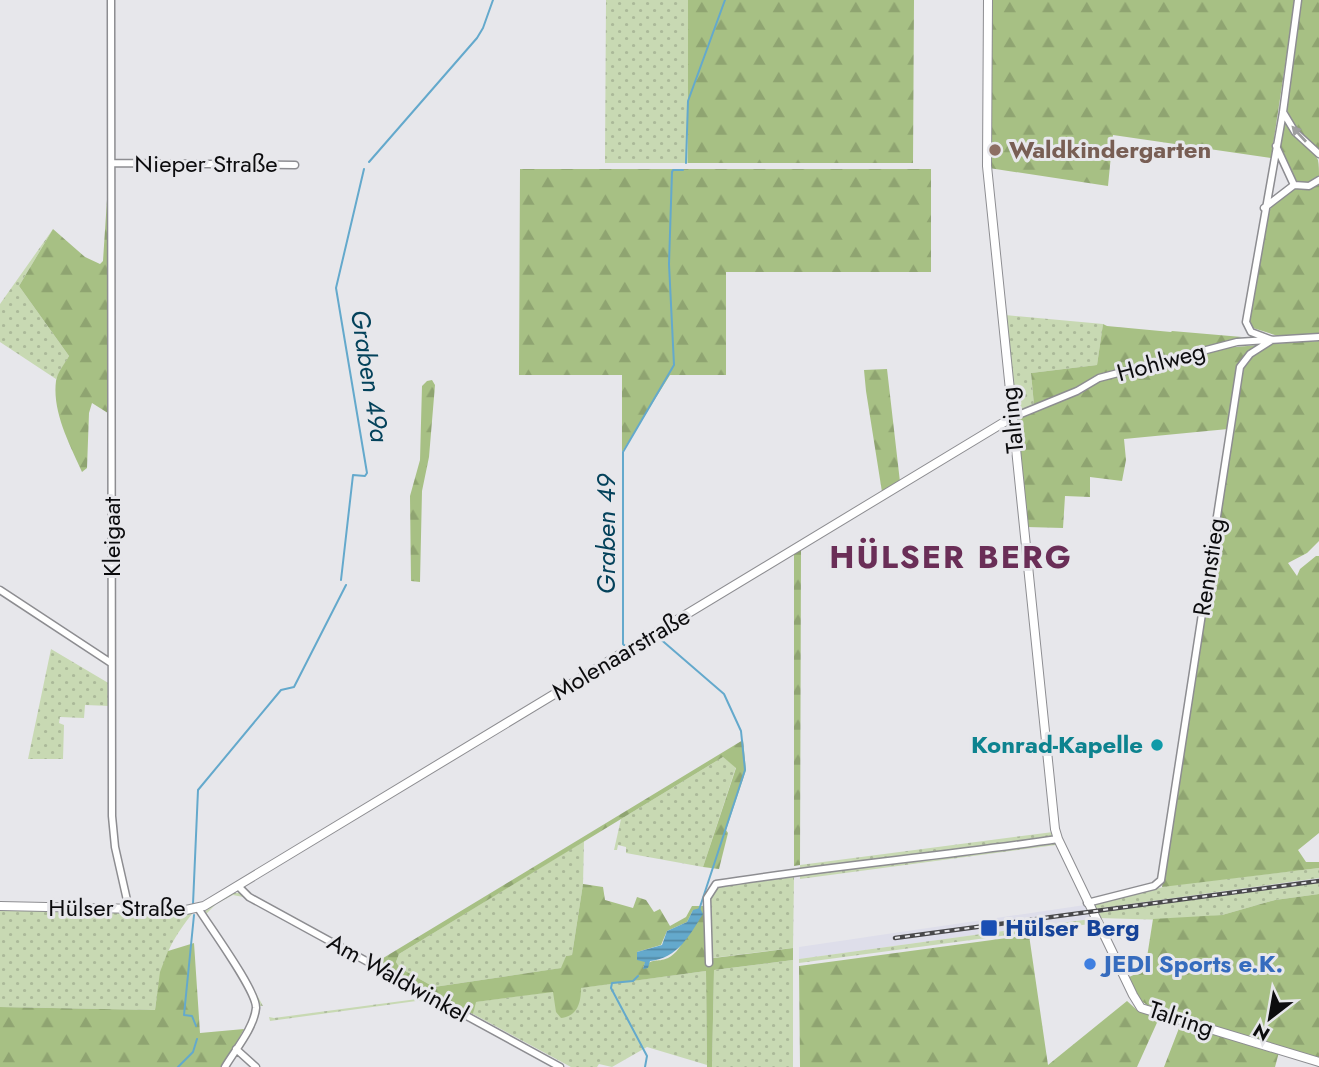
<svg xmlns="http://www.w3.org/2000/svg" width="1319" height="1067" font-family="Jost,sans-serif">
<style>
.built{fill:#dedeea}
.green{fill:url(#green-dots)}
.forest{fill:url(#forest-firs);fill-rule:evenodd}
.water{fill:url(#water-rules)}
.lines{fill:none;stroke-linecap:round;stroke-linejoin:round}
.stream{stroke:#64a9cc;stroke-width:2}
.minor-casing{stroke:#8d8d91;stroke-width:9}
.tertiary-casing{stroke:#8d8d91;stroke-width:10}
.minor{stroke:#fff;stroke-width:6}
.tertiary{stroke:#fff;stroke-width:8}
.rail-casing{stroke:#48484a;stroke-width:4.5}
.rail{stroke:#e7e7eb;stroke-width:2;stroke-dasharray:5;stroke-linecap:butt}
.oneway{fill:#9e9e9f}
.education-dot{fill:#8d6e63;stroke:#e7e7eb;stroke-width:2.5}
.culture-dot{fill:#0f9aa8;stroke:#e7e7eb;stroke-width:2.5}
.transit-dot{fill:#1a4fb4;stroke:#e7e7eb;stroke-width:2.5}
.shop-dot{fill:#3f7fe0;stroke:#e7e7eb;stroke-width:2.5}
.labels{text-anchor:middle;stroke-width:6;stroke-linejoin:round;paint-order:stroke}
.education-label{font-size:24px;font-weight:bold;fill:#785e54;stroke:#e7e7eb;text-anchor:start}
.street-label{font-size:24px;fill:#0c0c0e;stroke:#e7e7eb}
.culture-label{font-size:24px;font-weight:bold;fill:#0d838f;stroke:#e7e7eb;text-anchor:end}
.transit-label{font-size:24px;font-weight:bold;fill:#164399;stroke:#e7e7eb;text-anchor:start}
.shop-label{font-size:24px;font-weight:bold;fill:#366cbe;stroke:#e7e7eb;text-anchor:start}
.water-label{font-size:26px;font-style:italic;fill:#04425b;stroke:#e7e7eb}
.district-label{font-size:32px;font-weight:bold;letter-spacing:2px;fill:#6a2e57;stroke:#e7e7eb}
</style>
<defs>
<pattern id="green-dots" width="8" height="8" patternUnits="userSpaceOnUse" patternTransform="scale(1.75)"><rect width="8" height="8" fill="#c8d9b3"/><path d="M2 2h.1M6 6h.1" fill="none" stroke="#abb999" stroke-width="1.8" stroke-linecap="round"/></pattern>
<pattern id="forest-firs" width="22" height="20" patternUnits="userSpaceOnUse" patternTransform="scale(1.75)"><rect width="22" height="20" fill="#a7c084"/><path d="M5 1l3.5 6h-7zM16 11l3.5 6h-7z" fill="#8fa471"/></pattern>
<pattern id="water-rules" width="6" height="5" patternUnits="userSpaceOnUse" patternTransform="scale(1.75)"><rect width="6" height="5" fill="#64a9cc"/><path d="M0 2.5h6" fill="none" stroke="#5188a4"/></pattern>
</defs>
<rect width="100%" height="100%" fill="#e7e7eb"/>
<path class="built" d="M1319 878V883L1096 913 1094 909Z
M1085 905 1091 919 799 959V947Z"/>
<path class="green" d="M606 0H688V163H605Z
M53 229 19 286 69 356 56 379 0 342V304Z
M1005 315 1103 324 1097 365 1031 373 1034 405 1015 412Z
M51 649 110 684V706L85 705 84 718 60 717 59 723 64 725 63 759H28Z
M723 757 736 767 703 867 626 853V847L618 845 617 850H614L621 819Z
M1053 832 1056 845 800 879V865Z
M584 841 583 884 572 955 566 956 562 968 434 987 400 968 396 962 399 954Z
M1319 868V878L1094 909 1092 905 1171 885Z
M794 877 793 948 712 958 710 899 717 886Z
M1319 883V894L1275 900 1222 915 1167 920 1098 918 1096 913Z
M231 893H240L431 999 270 1021 269 1017 274 1018 417 999 423 995 243 897 233 895 216 904 206 914 257 995 263 1006H260L204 912Z
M0 910 192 914C164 949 161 967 155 1010L0 1007Z
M1091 919 1090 924 799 963V959Z
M793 960V1067H712L714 970Z
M706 971 707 1065 647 1047 612 1067 599 1064 597 1067H571L473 1014 475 1002Z"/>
<path class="forest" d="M688 0H914L913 163H688Z
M991 0H1295L1271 158 1113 135 1108 186 989 168Z
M1301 0H1319V150C1304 137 1292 127 1286 107Z
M1285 122C1291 131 1316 154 1318 160 1319 165 1319 172 1319 177L1305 184 1300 183 1293 178 1280 148 1282 123Z
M109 169 111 415 92 403 89 413 87 468 82 472C70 445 52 412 56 381 57 373 65 363 69 356L19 286 53 229 85 257 100 264 103 261Z
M520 169H931V272H726V375H670L622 452V375H519Z
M1319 183V335L1278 336 1253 328 1249 320 1267 215 1272 206 1291 189H1306Z
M1103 324 1107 326 1171 332 1172 331 1242 337 1099 374 1078 388 1034 405 1031 373 1097 365Z
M1319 341V541L1307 553 1288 563 1297 576 1300 569 1316 556H1319V833L1298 850 1306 862H1319V868L1162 887 1239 378 1245 360 1269 344Z
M1259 345 1241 360 1237 371 1228 429 1124 439 1126 460 1122 481 1090 477V497L1065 496 1063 528 1027 527 1015 419 1080 394 1100 381 1224 348Z
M887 369 900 482 882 492 866 391 864 370Z
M432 380 435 385 429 457 422 491 420 582 411 581 410 496 420 460 422 386 427 381Z
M801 550 800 865 794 866V554Z
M743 740 746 770 726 830 728 833 719 869 703 867 736 768 723 757 399 954 396 962 400 968 434 987 561 968 566 956 572 955 583 884 603 887 605 900 633 908 637 897 646 900 654 912 660 909 670 926 686 917 692 906H706V959L793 948V960L714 970 712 1067H707L706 971 581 988C581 1002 578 1016 561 1018L556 1012 553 992 476 1002 473 1014 436 998 438 997 375 963ZM693 910C688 927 685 949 668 958 656 963 653 957 643 968L646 961 637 952 661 945 667 931 687 922Z
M1319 894V1058L1147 1005 1140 1000 1129 977 1145 970 1153 919 1222 915 1275 900Z
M1029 935 1048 1065 1127 1001 1137 1010 1160 1016 1137 1067H800L799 966Z
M194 943 200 1033 244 1029 223 1067H0V1007L155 1010 160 972 168 951Z
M1181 1023 1279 1052 1275 1067H1164Z"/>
<path class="water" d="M700 908 703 914C689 936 678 958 650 961L648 968 643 969 645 962 637 960V952L662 945 667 931 687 922 693 910Z"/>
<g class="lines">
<path class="stream" d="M369 162 477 38 483 28 493 0
M686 163 688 101 725 0
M341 580 353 475 365 476 367 473 336 288 364 169
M646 634 625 646 623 644V452L674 365 669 264 672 172 673 170H683
M658 637 724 694 741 731 745 770 699 910
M193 904 198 790 281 690 294 687 346 585
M194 915 184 1015 192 1016 196 1026
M638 976 633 981 612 983 611 988 647 1056 645 1067
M178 1067 193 1052 197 1039"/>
<g class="minor-casing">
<path id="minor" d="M111 0 112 816 115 847 129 909
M1283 112 1295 132 1319 154
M1276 146 1294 185
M113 163 295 165
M1264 208 1294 185 1309 186 1319 180
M1272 340 1251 332 1246 322 1283 112 1298 0
M1011 418 1077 391 1099 378 1237 342 1319 337
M0 590 111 663
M238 886 249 897 560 1067
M1087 903 1154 886 1161 880 1240 367 1250 354 1272 340
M198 908C209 926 257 991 256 1008 254 1028 235 1050 225 1067
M709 963 707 898 716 884C830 866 944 856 1058 839
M236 1049 256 1067"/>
</g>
<g class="tertiary-casing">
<path id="tertiary" d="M988 0 987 166 1055 829 1058 839 1133 995 1141 1008 1319 1062
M0 906 186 910 204 906 1011 418"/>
</g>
<use href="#minor" class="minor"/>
<use href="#tertiary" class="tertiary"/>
<g class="rail-casing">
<path id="rail" d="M895 938 1319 881"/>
</g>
<use href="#rail" class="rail"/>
</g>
<defs><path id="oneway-solid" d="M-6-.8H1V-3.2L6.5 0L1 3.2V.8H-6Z" transform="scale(1.75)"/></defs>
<use class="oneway" href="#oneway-solid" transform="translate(1299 134) rotate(-132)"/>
<circle class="education-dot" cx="995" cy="150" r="7"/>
<circle class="culture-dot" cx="1157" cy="745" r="7"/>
<rect class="transit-dot" x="980" y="919" width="18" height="18" rx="3.5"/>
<circle class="shop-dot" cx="1090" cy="964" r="7"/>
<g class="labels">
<g class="education-label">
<text x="1009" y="158">Waldkindergarten</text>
</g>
<g class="street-label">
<text x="206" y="172">Nieper Straße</text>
<text transform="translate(1161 362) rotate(-15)" y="8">Hohlweg</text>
<text transform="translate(1012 420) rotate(-96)" y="8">Talring</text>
<text transform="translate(112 537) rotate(-90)" y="8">Kleigaat</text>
<text transform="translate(1209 567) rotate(-81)" y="8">Rennstieg</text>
<text transform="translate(621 654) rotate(-31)" y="8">Molenaarstraße</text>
<text x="117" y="916">Hülser Straße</text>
<text transform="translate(398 978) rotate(29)" y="8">Am Waldwinkel</text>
<text transform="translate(1181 1019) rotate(18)" y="8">Talring</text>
</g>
<g class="culture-label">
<text x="1143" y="753">Konrad-Kapelle</text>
</g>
<g class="transit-label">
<text x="1005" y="936">Hülser Berg</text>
</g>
<g class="shop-label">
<text x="1104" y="972">JEDI Sports e.K.</text>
</g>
<g class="water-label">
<text transform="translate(370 376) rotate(81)" y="9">Graben 49a</text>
<text transform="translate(606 534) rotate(-90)" y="9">Graben 49</text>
</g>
<g class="district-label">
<text x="951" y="568">HÜLSER BERG</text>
</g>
</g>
<g transform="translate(1270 1018) rotate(211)" stroke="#e7e7eb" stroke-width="5" paint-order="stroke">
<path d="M0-5L12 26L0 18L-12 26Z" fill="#0c0c0e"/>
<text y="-10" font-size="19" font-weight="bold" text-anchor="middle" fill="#0c0c0e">N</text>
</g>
</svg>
